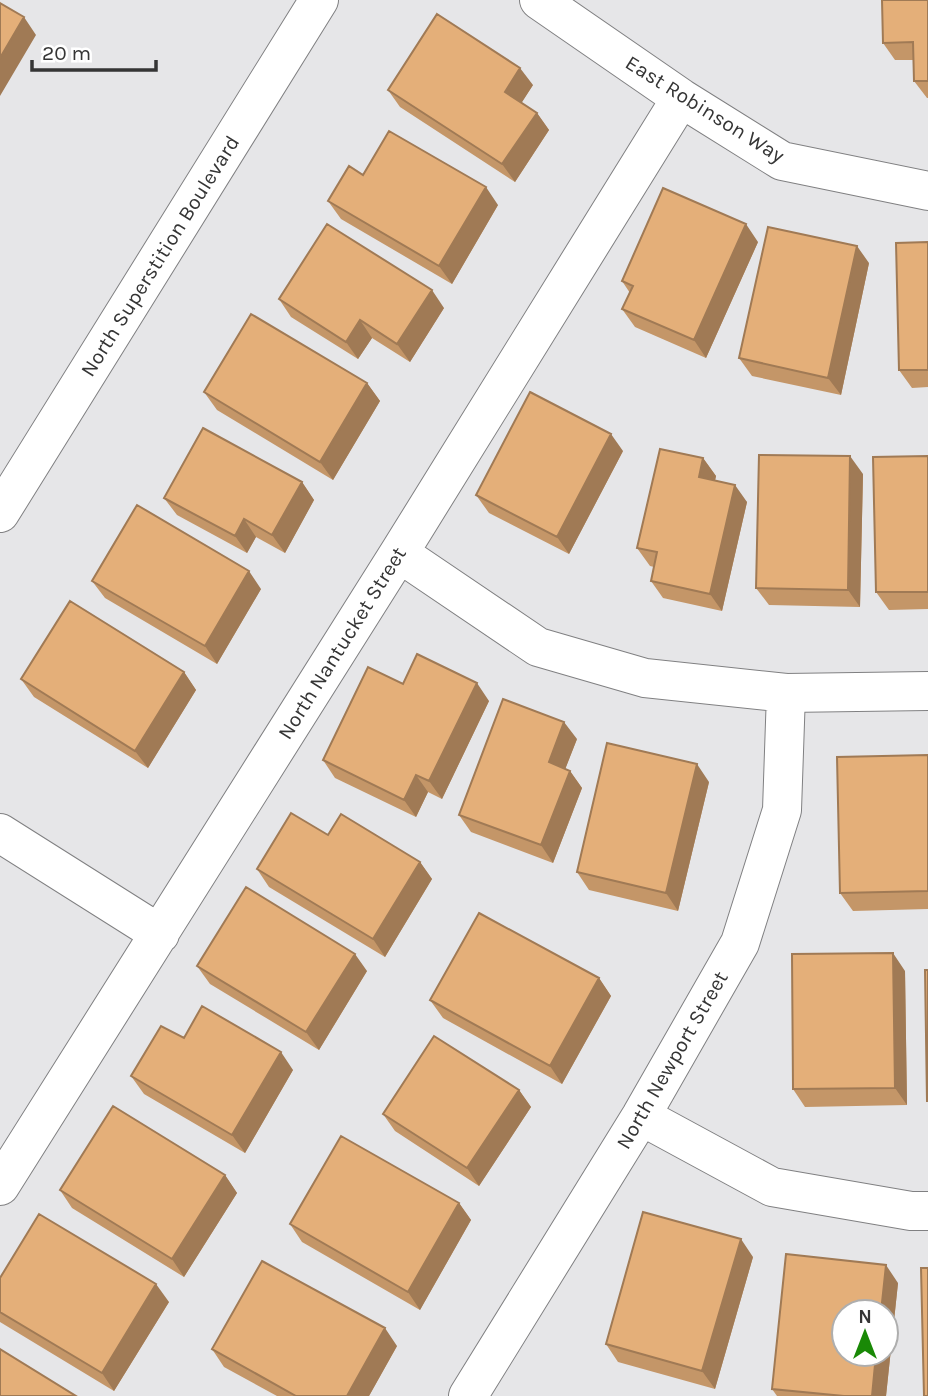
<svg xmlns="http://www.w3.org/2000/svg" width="928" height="1396" font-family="Karla,sans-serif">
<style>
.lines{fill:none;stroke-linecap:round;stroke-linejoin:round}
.minor-casing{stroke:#808082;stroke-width:40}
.minor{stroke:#fff;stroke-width:38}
.wall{fill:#c49668}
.shaded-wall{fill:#a07a55}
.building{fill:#e4af79;stroke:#a07a55;stroke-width:2}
.labels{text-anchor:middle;stroke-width:7;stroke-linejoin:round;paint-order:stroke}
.street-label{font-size:21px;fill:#353535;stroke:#fff}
</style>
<rect width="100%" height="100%" fill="#e6e6e8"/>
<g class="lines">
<g class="minor-casing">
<path id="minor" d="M539 0 681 98 782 161 928 191
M0 513 319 0
M399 553 538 647 645 678 786 693 928 691
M0 833 160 934
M641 1116 772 1187 911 1211H928
M0 1186 399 553 681 98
M468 1396 641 1116 740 943 782 810 786 693"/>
</g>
<use href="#minor" class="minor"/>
</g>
<path class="wall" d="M928 0V98H927L914 81V60H895L883 43Z
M533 85 521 103 537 113 549 130 515 182 400 107 388 90Z
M328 201 498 205 452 284 341 219Z
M758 242 706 358 635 327 622 309 630 293 622 281Z
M928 242V387L912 388 899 370Z
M869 263 841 395 752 376 739 358Z
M279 299 444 308 410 362 372 338 358 359 291 317Z
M367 383 380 401 333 480 217 410 204 392Z
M623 451 569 554 489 513 476 495Z
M928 456V609L889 610 876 592Z
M703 458 716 476 715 480 747 502 722 611 663 598 651 581 654 567 650 566 637 548Z
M863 474 860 607 769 605 756 588Z
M302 482 314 500 285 553 256 537 247 553 177 515 164 498Z
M92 581 261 589 217 664 105 598Z
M184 672 196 690 148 768 34 697 21 679Z
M403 684 489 701 442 799 428 792 416 817 335 778 323 760Z
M577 739 565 769 570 771 582 788 553 863 471 832 459 815Z
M928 755V909L853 911 840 893Z
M709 782 678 911 589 890 577 872Z
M328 835 420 862 432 879 385 957 269 887 257 869Z
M197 966 367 971 319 1050 210 984Z
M905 971 907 1105 805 1107 793 1089Z
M599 978 611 996 562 1084 443 1018 430 1000Z
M184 1038 293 1070 245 1153 144 1094 131 1076Z
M519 1090 531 1107 479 1186 395 1131 383 1114Z
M225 1175 237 1193 184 1277 72 1208 60 1190Z
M459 1203 471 1220 420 1310 302 1242 290 1224Z
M753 1257 715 1389 618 1362 606 1344Z
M0 1278 169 1302 114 1391 0 1322Z
M898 1283 886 1396H777L772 1389Z
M397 1346 369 1396H277L224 1367 212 1349Z"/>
<path class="shaded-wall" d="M24 17 36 35 0 96V58Z
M520 68 533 85 517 110 505 92Z
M537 113 549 130 515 182 502 164Z
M486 187 498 205 452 284 439 266Z
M746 224 758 242 706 358 694 340Z
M857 246 869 263 841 395 828 378Z
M432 290 444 308 410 362 397 344Z
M360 320 372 338 358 359 346 342Z
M367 383 380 401 333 480 320 462Z
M611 434 623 451 569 554 557 537Z
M850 456 863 474 860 607 848 590Z
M703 458 716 476 712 495 699 477Z
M302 482 314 500 285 553 272 535Z
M735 485 747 502 722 611 710 594Z
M244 519 256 537 247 553 235 536Z
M249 571 261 589 217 664 205 646Z
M184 672 196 690 148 768 135 751Z
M477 683 489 701 442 799 429 781Z
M564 722 577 739 561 780 549 762Z
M697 764 709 782 678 911 666 893Z
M570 771 582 788 553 863 541 845Z
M416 775 428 792 416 817 404 800Z
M420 862 432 879 385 957 373 939Z
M893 953 905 971 907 1105 895 1088Z
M355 954 367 971 319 1050 306 1032Z
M599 978 611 996 562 1084 550 1066Z
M281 1052 293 1070 245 1153 232 1135Z
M519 1090 531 1107 479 1186 467 1168Z
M225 1175 237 1193 184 1277 172 1259Z
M459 1203 471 1220 420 1310 408 1292Z
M741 1239 753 1257 715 1389 702 1371Z
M886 1265 898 1283 886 1396H872L876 1354H886V1312H881Z
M156 1284 169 1302 114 1391 102 1373Z
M385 1328 397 1346 369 1396H347Z"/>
<path class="building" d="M882 0H928V81H914L913 42 883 43Z
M0 3 24 17 0 58Z
M437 14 520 68 505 92 537 113 502 164 388 90Z
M389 131 486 187 439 266 328 201 349 166 363 175Z
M663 188 746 224 694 340 622 309 633 286 622 281Z
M327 224 432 290 397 344 360 320 346 342 279 299Z
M768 227 857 246 828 378 739 358Z
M928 242V370H899L896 243Z
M251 314 367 383 320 462 204 392Z
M530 392 611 434 557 537 476 495Z
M203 428 302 482 272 535 244 519 235 536 164 498Z
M660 449 703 458 699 477 735 485 710 594 651 581 657 552 637 548Z
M759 455 850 456 848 590 756 588Z
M928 456V592H876L873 457Z
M137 505 249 571 205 646 92 581Z
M70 601 184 672 135 751 21 679Z
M417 654 477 683 429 781 416 775 404 800 323 760 368 667 403 684Z
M503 699 564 722 549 762 570 771 541 845 459 815Z
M607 743 697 764 666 893 577 872Z
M928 755V891L840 893 837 757Z
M291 813 328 835 341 814 420 862 373 939 257 869Z
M246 887 355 954 306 1032 197 966Z
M479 913 599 978 550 1066 430 1000Z
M893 953 895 1088 793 1089 792 954Z
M925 970H928V1101H927Z
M202 1006 281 1052 232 1135 131 1076 161 1026 184 1038Z
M434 1036 519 1090 467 1168 383 1114Z
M113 1106 225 1175 172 1259 60 1190Z
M341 1136 459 1203 408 1292 290 1224Z
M643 1212 741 1239 702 1371 606 1344Z
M39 1214 156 1284 102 1373 0 1312V1278Z
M786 1254 886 1265 881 1312H844V1354H876L872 1396H844L772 1389Z
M262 1261 385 1328 347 1396H296L212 1349Z
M921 1268H928V1396H924Z
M0 1349 76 1396H0Z"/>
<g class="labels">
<g class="street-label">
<text transform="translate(705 109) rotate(32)" y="7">East Robinson Way</text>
<text transform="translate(160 256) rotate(-58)" y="7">North Superstition Boulevard</text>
<text transform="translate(342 643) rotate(-58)" y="7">North Nantucket Street</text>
<text transform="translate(672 1060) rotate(-60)" y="7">North Newport Street</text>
</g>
</g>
<g transform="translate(865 1333)"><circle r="33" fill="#ffffff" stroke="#aeaeae" stroke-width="2"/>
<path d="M0-5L12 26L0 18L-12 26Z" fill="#198906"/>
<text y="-10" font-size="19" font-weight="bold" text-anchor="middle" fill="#353535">N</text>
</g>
<path d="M32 60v10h124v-10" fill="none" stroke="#353535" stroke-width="3.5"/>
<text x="42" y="60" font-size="21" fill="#353535" stroke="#ffffff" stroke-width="5" paint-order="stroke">20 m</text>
</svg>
